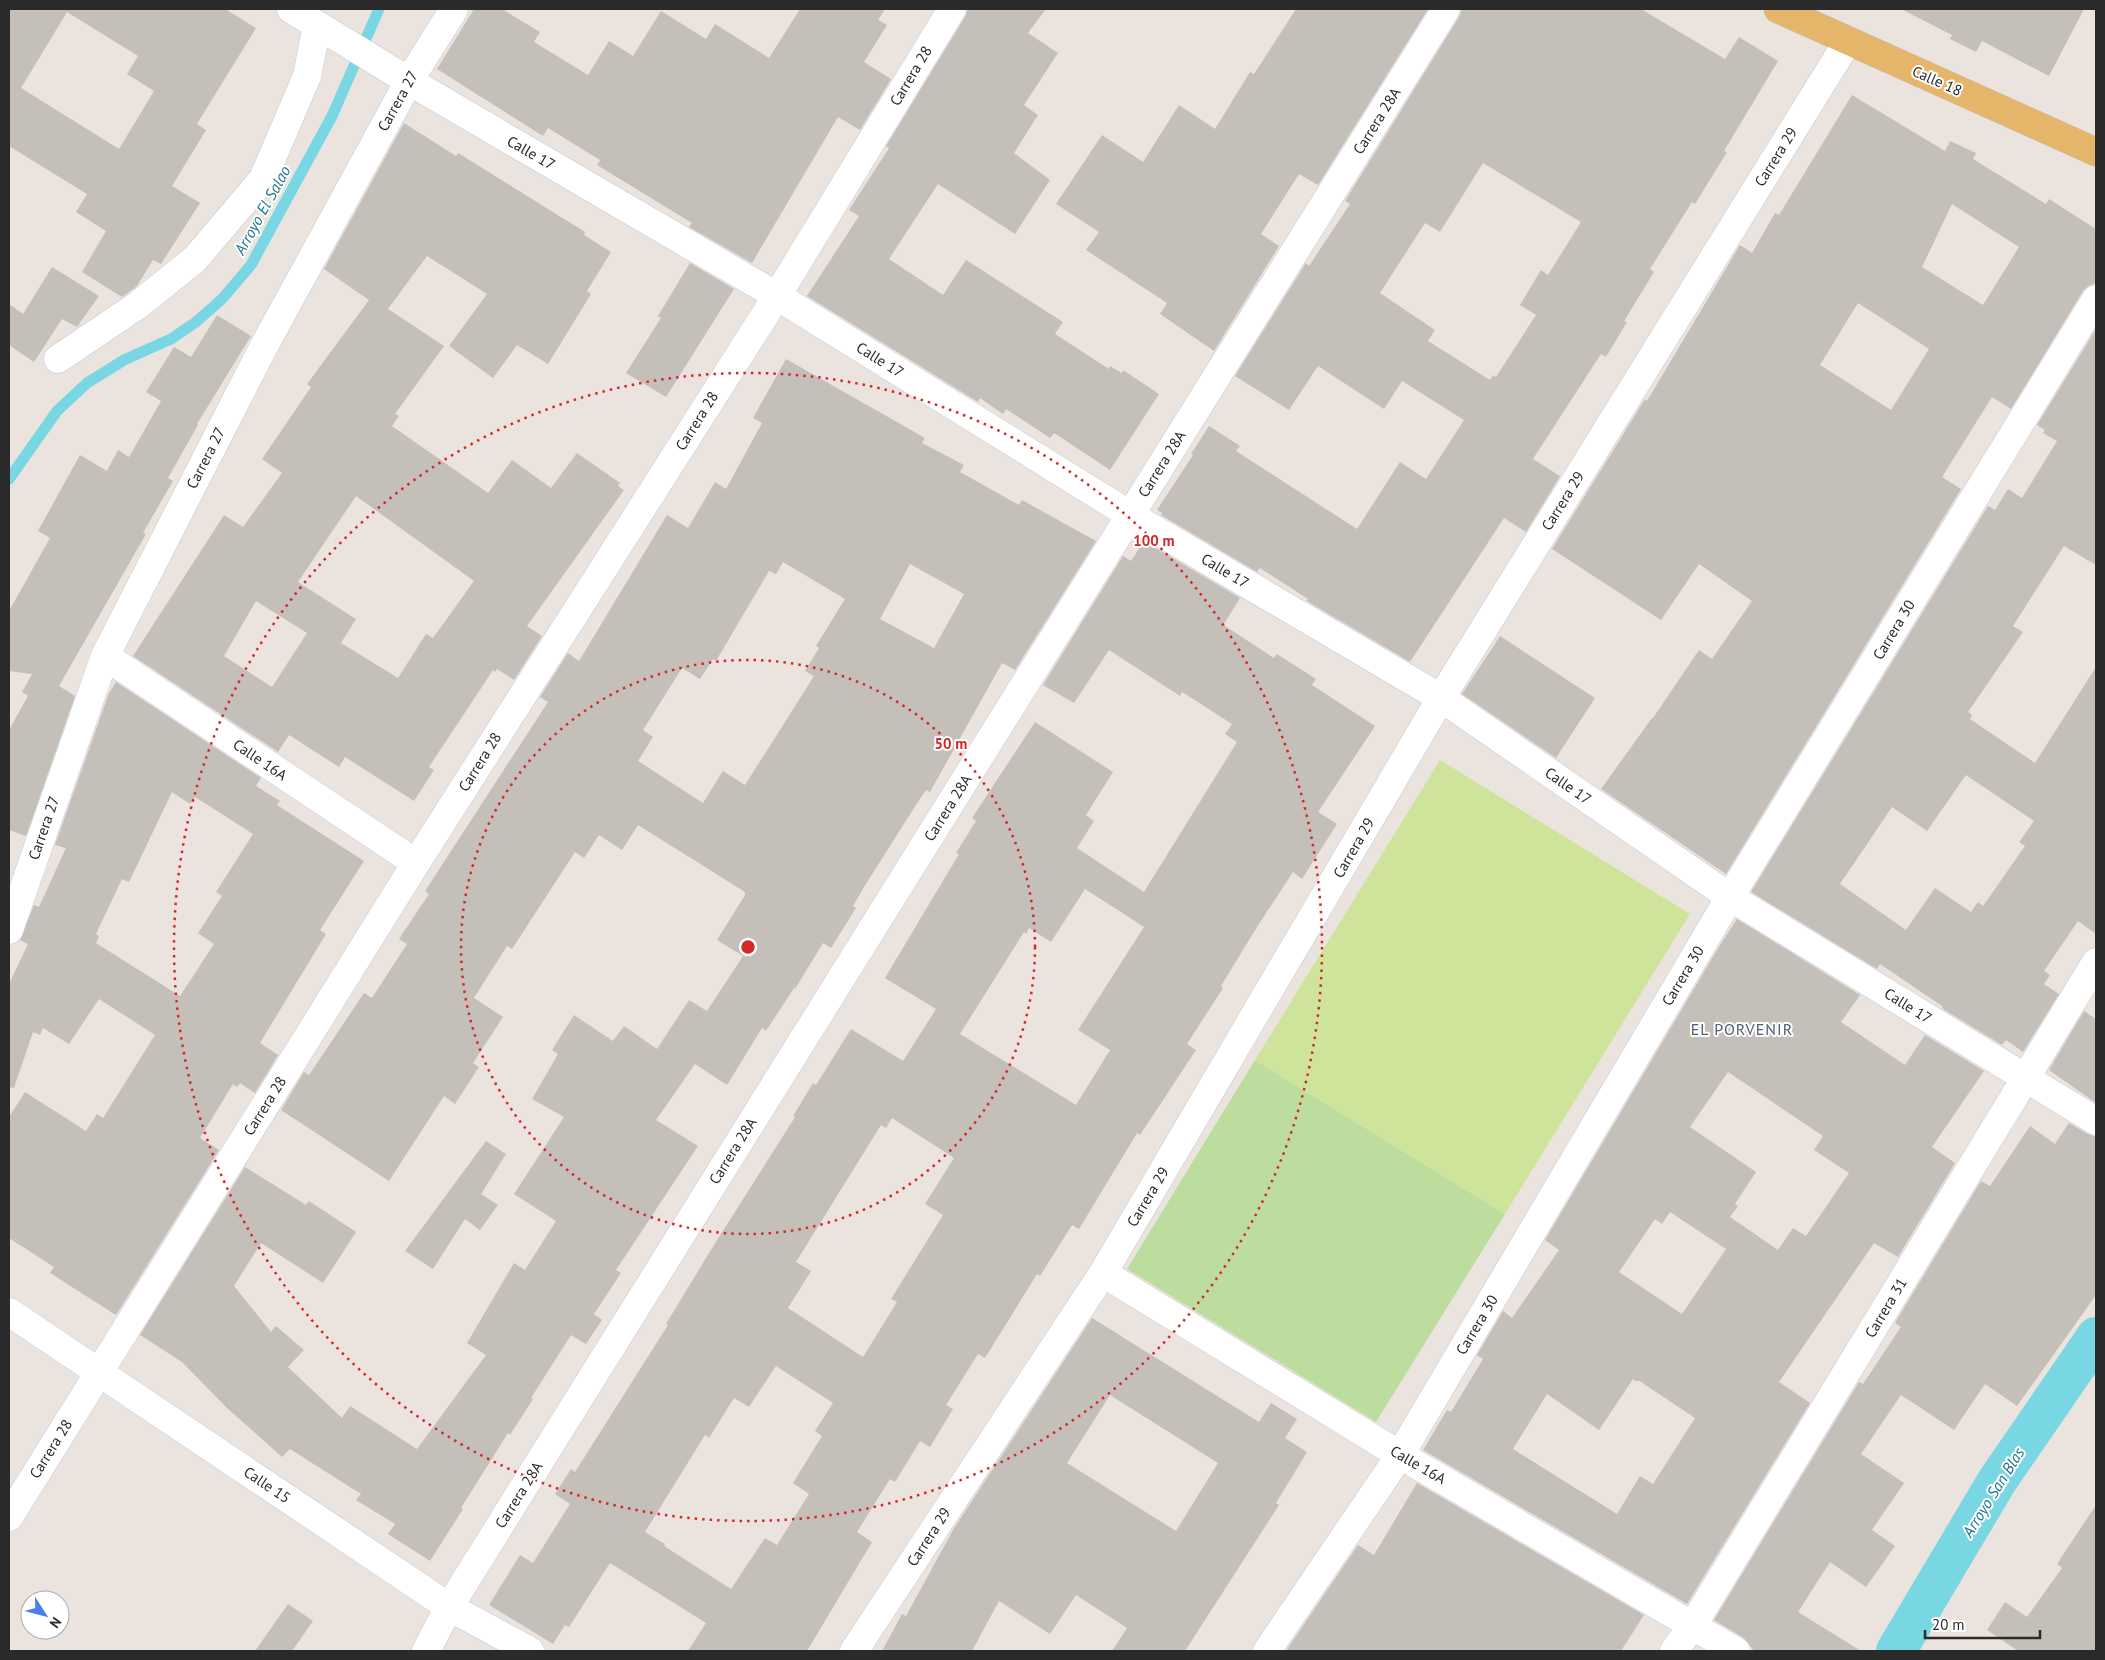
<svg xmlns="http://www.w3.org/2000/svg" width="2105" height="1660" font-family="'PT Sans',sans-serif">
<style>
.green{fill:#bddd9f}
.pitch{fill:#cfe49b}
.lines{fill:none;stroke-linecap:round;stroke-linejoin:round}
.stream{stroke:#79d7e4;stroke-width:11}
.canal{stroke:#79d7e4;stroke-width:40}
.building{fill:#c4bfb9;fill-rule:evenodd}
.minor-casing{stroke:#c5cad3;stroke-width:29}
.major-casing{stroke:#c3c3c3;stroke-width:29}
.minor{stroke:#fff;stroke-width:28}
.major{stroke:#e5b669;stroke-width:28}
.ring{fill:none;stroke:#d62828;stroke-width:2.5;stroke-dasharray:2.5 5}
.labels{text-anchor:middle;stroke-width:4;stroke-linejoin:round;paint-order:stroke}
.street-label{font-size:15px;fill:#2a2a2a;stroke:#fff}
.water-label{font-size:16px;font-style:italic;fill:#197890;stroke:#fff}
.neighbourhood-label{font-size:16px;letter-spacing:1px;fill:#4e5c77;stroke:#fff}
.centre{fill:#d62828;stroke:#fff;stroke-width:2.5}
.ring-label{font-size:15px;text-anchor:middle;font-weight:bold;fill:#d62828;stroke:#fff;stroke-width:4;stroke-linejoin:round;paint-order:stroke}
</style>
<rect width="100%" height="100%" fill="#ebe3de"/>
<path class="green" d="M1255 1060 1505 1214 1376 1422 1127 1269Z"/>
<path class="pitch" d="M1440 760 1690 914 1505 1214 1255 1060Z"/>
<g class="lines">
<path class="stream" d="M9 479 57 411 87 383 124 360 171 339 196 322 222 299 251 265 332 116 379 9"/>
<path class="canal" d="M1896 1651 1997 1481 2096 1337"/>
</g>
<path class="building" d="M9 9H225L256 28 197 124 206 130 172 186 200 203 161 264 153 260 137 286 122 297 82 272 106 231 76 212 87 194 9 146ZM67 12 138 56 127 74 154 91 119 149 21 88Z
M474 9H502L540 32 534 42 588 75 609 41 633 56 661 11 706 39 715 24 769 58 800 9H885L878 20 887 25 864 62 891 79 860 130 838 117 752 263 689 227 692 223 597 165 600 160 548 128 543 136 437 69Z
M968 9H1046L1028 33 1058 53 1024 105 1038 115 1014 153 1050 180 1015 234 938 184 889 259 943 295 966 260 1063 322 1055 334 1109 369 1110 366 1122 373 1123 370 1159 394 1110 470 1054 433 1050 438 1006 409 1003 414 980 398 978 402 807 296 859 216 849 210 889 148 886 146 965 17Z
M1296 9H1428L1318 185 1299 174 1261 234 1279 246 1214 351 1160 314 1167 303 1086 250 1099 232 1056 204 1102 135 1143 162 1179 105 1215 129 1250 72 1254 74Z
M1462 9H1641L1725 59 1739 37 1778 61 1724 151 1727 152 1695 204 1692 202 1650 269 1654 272 1624 321 1627 322 1606 357 1601 354 1533 459 1560 476 1526 532 1504 518 1410 662 1307 601 1308 599 1260 568 1257 572 1161 515 1162 513 1157 510 1193 455 1191 454 1209 426 1240 446 1236 451 1357 529 1400 462 1426 479 1464 420 1402 381 1384 409 1318 366 1289 410 1235 376 1306 263 1309 266 1350 204 1345 201 1459 17ZM1483 163 1581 222 1548 275 1541 270 1520 305 1536 315 1496 377 1493 375 1490 380 1428 341 1435 330 1380 293 1425 223 1440 232Z
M1901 9H2084L2049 76 1982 41 1976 52 1950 39 1952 35Z
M1852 95 1945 151 1950 141 1976 153 1973 159 2046 204 2049 199 2096 229V283L2088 286 2083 291 2011 409 1992 397 1942 477 1961 489 1726 874 1601 789 1652 718H1653L1699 650 1712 659 1752 601 1699 564 1661 620 1552 549 1642 404 1645 399 1647 401 1740 245 1752 253 1775 213 1779 215ZM1952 204 2019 247 1983 305 1922 267ZM1858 303 1929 349 1891 410 1820 365Z
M404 123 456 156 458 153 540 204 585 232 584 235 611 252 587 291 591 294 548 364 517 345 493 378 449 346 487 294 427 256 388 309 444 346 395 414 399 416 392 426 488 493 512 460 551 488 577 453 620 483 618 486 624 490 527 626 542 636 514 680 497 669 495 672 493 670 429 767 434 770 414 801 345 757 339 767 289 735 278 752 133 656 224 515 243 527 282 473 262 459 311 387 307 384 369 300 324 269ZM356 496 474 581 433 638 426 634 398 678 341 643 356 619 298 582ZM256 601 307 633 272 687 224 656Z
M690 263 734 289 666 397 626 373 661 318 658 316Z
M52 267 99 296 77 327 62 319 34 362 9 345V304L23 314Z
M217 315 251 336 197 424 198 425 168 478 173 481 143 533 146 534 59 686 75 696 26 836 9 830V730L28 696 22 692 32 674 9 671V611L50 538 38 531 80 455 107 471 118 450 129 457 161 401 146 392 174 347 191 357Z
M2096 329V565L2064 546 2013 626 2023 632 1968 712 1972 715 1970 719 2035 763 2096 667V934L2078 921 2044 971 2050 975 2044 984 2059 994 2023 1052 2006 1040 2002 1045 1943 1009 1942 1006 1880 964 1877 969 1751 892 1988 506 1995 510 2008 489 2022 498 2057 441 2043 433 2045 430 2037 425ZM1966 775 2034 821 2019 842 2025 846 1983 906 1978 902 1971 912 1935 888 1906 930 1840 884 1892 807 1927 831Z
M786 359 925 438 922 443 964 465 960 472 1019 505 1022 500 1096 541 1015 670 1002 663 930 792 926 790 916 805 864 887 853 906 856 908 831 948 823 943 795 989 794 988 766 1031 762 1028 727 1085 695 1064 656 1120 698 1146 616 1270 621 1273 594 1314 602 1320 586 1344 571 1335 531 1398 533 1399 510 1435 508 1433 461 1508 463 1509 430 1561 388 1534 395 1524 356 1500 361 1494 290 1449 282 1457 227 1408 182 1362 140 1335 245 1167 306 1205 309 1201 356 1232 323 1283 261 1243 234 1286 271 1332 276 1326 304 1350 288 1367 342 1418 350 1406 417 1449 486 1355 467 1343 514 1263 525 1270 556 1221 514 1194 564 1117 532 1099 558 1054 552 1050 574 1015 613 1041 624 1026 657 1049 689 1000 707 1011 743 956 717 940 745 895V892L638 825 622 850 599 835 584 858 575 852 512 949 507 946 474 998 503 1017 473 1063 479 1067 455 1104 444 1096 389 1181 281 1110 304 1072 309 1075 364 993 372 998 407 944 399 939 429 894 425 891 548 702 540 697 568 653 579 661 667 515 688 528 715 482 726 489 762 423 753 418ZM783 562 845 599 816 646 819 648 805 671 814 676 745 785 723 771 703 803 638 761 653 737 643 730 682 668 700 679 713 659 716 661 769 571 776 574ZM910 564 964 594 934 648 880 619Z
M1144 541 1240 598 1224 624 1225 626 1274 658 1277 654 1316 679 1312 685 1375 726 1318 812 1337 824 1302 879 1293 872 1257 927 1221 986 1223 988 1187 1044 1196 1050 1140 1135 1137 1133 1079 1229 1072 1225 1040 1276 1037 1274 985 1358 978 1354 946 1405 953 1409 930 1447 920 1441 895 1482 890 1479 857 1532 872 1542 807 1651H688L706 1623 610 1563 569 1627 565 1625 553 1644 489 1605 520 1555 533 1563 570 1504 555 1494 571 1469 575 1472 668 1325 666 1324 709 1253 795 1117 793 1116 813 1083 816 1085 851 1029 903 1061 936 1009 885 978 959 854 956 853 976 821 972 818 1035 722 1113 772 1086 815 1094 821 1077 848 1144 892 1237 742 1225 734 1232 724 1182 692 1180 696 1109 650 1074 703 1043 685 1123 556 1131 561ZM1085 889 1144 927 1078 1030 1110 1050 1076 1105 960 1034 1024 932 1026 934 1029 928 1051 942ZM892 1118 954 1158 925 1204 943 1215 891 1299 897 1302 863 1357 788 1308 811 1271 796 1262 881 1125 886 1128ZM776 1366 833 1403 815 1431 822 1436 793 1483 809 1494 777 1545 765 1538 731 1589 664 1546 665 1544 645 1532 705 1435 709 1438 734 1398 749 1407Z
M1500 636 1595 698 1556 758 1462 694Z
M116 682 261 778 256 786 280 801 277 805 364 861 320 930 326 934 260 1043 278 1055 255 1093 240 1083 237 1087 233 1084 200 1138 219 1150 116 1315 50 1273 54 1267 9 1238V1117L25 1092 86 1131 97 1114 103 1118 155 1035 99 999 69 1044 43 1028 40 1035 33 1032 14 1088 9 1087V984L28 944 20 940 34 905 39 907 66 848 55 845 109 693ZM172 792 190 804 195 797 253 834 216 892 222 896 198 933 214 944 180 996 96 943 99 936 96 934 122 879 129 882Z
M1737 919 1860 995 1841 1022 1905 1065 1925 1035 1984 1071 1932 1147 1955 1163 1898 1257 1874 1243 1779 1382 1810 1403 1687 1604 1423 1450 1447 1410 1451 1412 1483 1359 1477 1355 1503 1311 1512 1318 1559 1250 1545 1240 1720 945ZM1728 1072 1823 1136 1814 1150 1849 1173 1806 1236 1793 1228 1778 1250 1730 1217 1738 1206 1735 1204 1756 1172 1690 1127ZM1670 1212 1726 1249 1682 1314 1619 1272 1655 1219 1662 1224ZM1633 1379 1637 1382 1638 1380 1695 1418 1653 1484 1640 1476 1617 1514 1513 1449 1547 1394 1599 1430Z
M2084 1011 2096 1019V1103L2049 1070Z
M2069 1123 2088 1134 2096 1137V1295L2017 1406 1985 1384 1954 1430 1901 1395 1861 1454 1904 1483 1872 1530 1895 1546 1866 1587 1830 1562 1798 1612 1861 1651H1754L1744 1638 1714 1620 1859 1382 1863 1384 1901 1327 1895 1323 1981 1181 1990 1186 2030 1126 2055 1144Z
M486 1141 506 1154 481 1194 498 1205 480 1230 465 1219 433 1269 405 1251Z
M1092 1318 1259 1422 1271 1403 1297 1419 1285 1438 1307 1452 1276 1503 1279 1505 1185 1651H1112L1127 1628 1076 1595 1050 1634 999 1601 972 1651H882L902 1614 906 1616 953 1530ZM1110 1395 1218 1463 1176 1531 1067 1463Z
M1417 1483 1644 1615 1621 1651H1286L1358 1545 1374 1555Z
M2096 1505V1651H2018L1987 1630 2005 1602 2027 1617 2062 1568 2057 1564Z
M288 1604 313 1621 292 1651H255Z"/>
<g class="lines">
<g class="minor-casing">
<path id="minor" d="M291 9 409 81 777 296 1130 515 1441 698 1730 897 2096 1121
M58 359 138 305 195 259 263 179 307 76 317 25
M105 656 416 863
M9 930 105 656 264 346 409 81 454 9
M1103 1273 1400 1455 1736 1651
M9 1312 449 1607 530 1651
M9 1517 416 863 777 296 952 9
M426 1651 449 1607 1446 9
M854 1651 1103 1273 1441 698 1848 41
M1267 1651 1400 1455 1730 897 2096 299
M1674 1651 1693 1625 2096 962"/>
</g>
<g class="major-casing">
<path id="major" d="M1778 9 2096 152"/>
</g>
<use href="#minor" class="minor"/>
<use href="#major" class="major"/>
</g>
<g class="ring">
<circle cx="748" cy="947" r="287"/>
<circle cx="748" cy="947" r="574"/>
</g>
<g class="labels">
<g class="street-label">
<text transform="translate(911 76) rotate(-59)" y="5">Carrera 28</text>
<text transform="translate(1937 81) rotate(24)" y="5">Calle 18</text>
<text transform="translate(398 101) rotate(-61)" y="5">Carrera 27</text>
<text transform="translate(1377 121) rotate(-58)" y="5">Carrera 28A</text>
<text transform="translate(531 153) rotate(30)" y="5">Calle 17</text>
<text transform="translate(1776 157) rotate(-58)" y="5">Carrera 29</text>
<text transform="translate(880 360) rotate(32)" y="5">Calle 17</text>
<text transform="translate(697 421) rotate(-58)" y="5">Carrera 28</text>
<text transform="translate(206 458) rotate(-63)" y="5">Carrera 27</text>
<text transform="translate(1162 464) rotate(-58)" y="5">Carrera 28A</text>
<text transform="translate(1563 501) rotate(-58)" y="5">Carrera 29</text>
<text transform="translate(1225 571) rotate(31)" y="5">Calle 17</text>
<text transform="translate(1894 630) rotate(-59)" y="5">Carrera 30</text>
<text transform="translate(260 760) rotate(34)" y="5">Calle 16A</text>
<text transform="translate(480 762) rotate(-58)" y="5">Carrera 28</text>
<text transform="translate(1568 786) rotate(35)" y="5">Calle 17</text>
<text transform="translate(948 808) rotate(-58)" y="5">Carrera 28A</text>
<text transform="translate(44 828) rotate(-71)" y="5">Carrera 27</text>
<text transform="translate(1354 848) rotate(-60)" y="5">Carrera 29</text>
<text transform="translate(1683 976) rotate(-59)" y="5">Carrera 30</text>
<text transform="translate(1908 1006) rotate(32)" y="5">Calle 17</text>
<text transform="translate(265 1106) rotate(-58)" y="5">Carrera 28</text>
<text transform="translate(733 1151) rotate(-58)" y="5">Carrera 28A</text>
<text transform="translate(1148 1197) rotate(-59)" y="5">Carrera 29</text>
<text transform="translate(1886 1308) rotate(-59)" y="5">Carrera 31</text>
<text transform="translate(1477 1325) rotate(-59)" y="5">Carrera 30</text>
<text transform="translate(51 1449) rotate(-58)" y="5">Carrera 28</text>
<text transform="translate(1418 1465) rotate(30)" y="5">Calle 16A</text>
<text transform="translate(267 1485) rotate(34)" y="5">Calle 15</text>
<text transform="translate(519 1495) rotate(-58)" y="5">Carrera 28A</text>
<text transform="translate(929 1537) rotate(-57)" y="5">Carrera 29</text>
</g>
<g class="water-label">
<text transform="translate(262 210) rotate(-61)" y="6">Arroyo El Salao</text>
<text transform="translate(1993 1492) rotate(-58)" y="6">Arroyo San Blas</text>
</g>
<g class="neighbourhood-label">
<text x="1742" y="1035">EL PORVENIR</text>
</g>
</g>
<circle cx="748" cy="947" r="8" class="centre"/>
<g class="ring-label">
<text x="1154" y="546">100 m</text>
<text x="951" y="749">50 m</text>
</g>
<rect width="2105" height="1660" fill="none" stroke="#2a2a2a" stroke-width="20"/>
<g transform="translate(45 1615) rotate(126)"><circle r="24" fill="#ffffff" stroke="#aaaaaa"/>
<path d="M0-4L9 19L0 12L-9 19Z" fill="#4b7feb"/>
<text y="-8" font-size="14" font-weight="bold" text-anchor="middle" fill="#2a2a2a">N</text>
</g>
<path d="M1925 1630v8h115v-8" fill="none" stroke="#2a2a2a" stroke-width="2.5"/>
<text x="1932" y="1630" font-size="15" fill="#2a2a2a" stroke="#ffffff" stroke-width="4" paint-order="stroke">20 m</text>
</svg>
